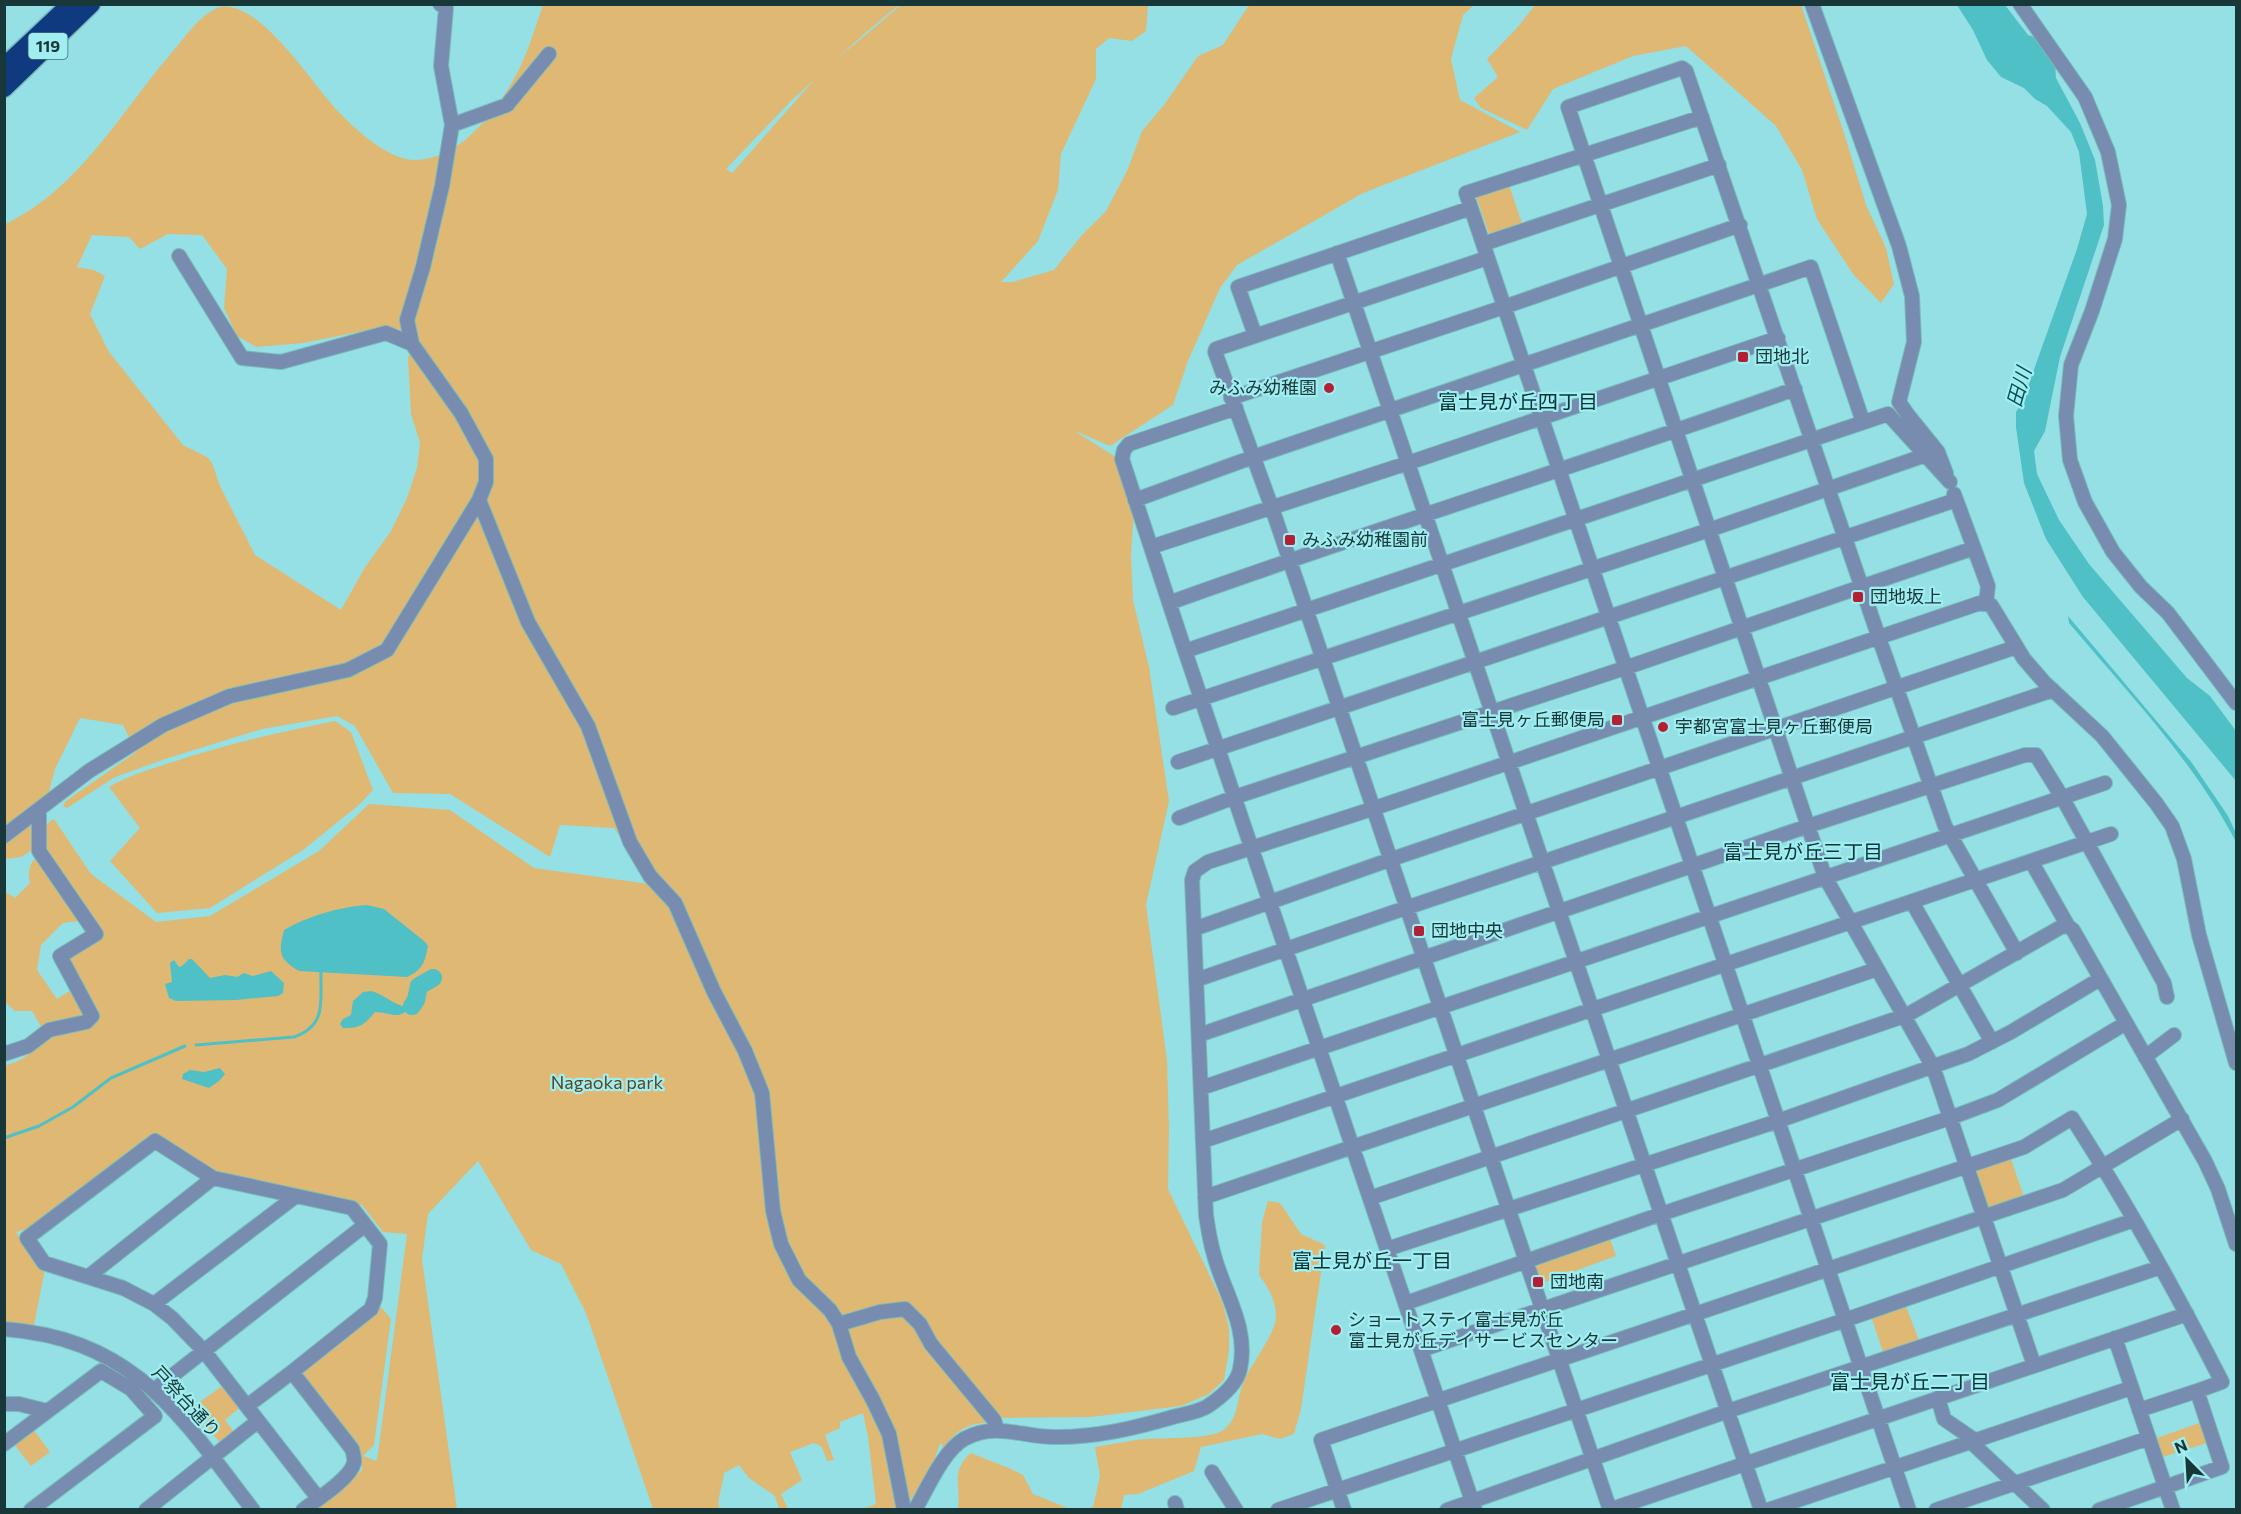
<svg xmlns="http://www.w3.org/2000/svg" width="2241" height="1514" font-family="Commissioner,'Noto Sans JP',sans-serif">
<style>
.green{fill:#dfb874;fill-rule:evenodd}
.water{fill:#4ec0c6}
.lines{fill:none;stroke-linecap:round;stroke-linejoin:round}
.stream{stroke:#4ec0c6;stroke-width:3}
.river{stroke:#4ec0c6;stroke-width:18}
.minor-casing{stroke:#78bbbe;stroke-width:16}
.highway-casing{stroke:#78bbbe;stroke-width:21}
.minor{stroke:#778cae;stroke-width:14}
.highway{stroke:#0f3a80;stroke-width:18}
.poi-dot{fill:#b22034;stroke:#a1eef2;stroke-width:2}
.labels{text-anchor:middle;stroke-width:4.5;stroke-linejoin:round;paint-order:stroke}
.shield{fill:#a1eef2;stroke:#406e70;stroke-width:1.5}
.shield-label{font-size:16px;font-weight:bold;fill:#173739}
.poi-label{font-size:18px;fill:#173739;stroke:#a1eef2;text-anchor:start}
.park-label{font-size:18px;fill:#5b451e;stroke:#a1eef2}
.street-label{font-size:18px;fill:#173739;stroke:#a1eef2}
.water-label{font-size:20px;font-style:italic;fill:#0a4f53;stroke:#a1eef2}
.neighbourhood-label{font-size:20px;fill:#063234;stroke:#a1eef2}
</style>
<rect width="100%" height="100%" fill="#94e0e4"/>
<path class="green" d="M543 5H899L865 33 837 59 901 5H1148L1146 31 1132 41 1109 38 1096 49V79L1061 154 1058 190 1038 241 1001 282H1013L1054 270 1082 235 1106 211 1127 171 1142 131 1164 105 1198 56 1223 45 1249 5H1474L1463 15 1451 59 1460 100 1520 132 1363 193 1237 265 1220 288 1188 361 1173 405 1110 446 1073 430 1122 461 1134 509 1131 555 1133 600 1149 667 1169 801 1146 905 1167 1060 1169 1129 1168 1189 1222 1301 1229 1328V1351L1224 1380 1209 1394 1181 1406 1091 1417 987 1418 984 1423C965 1424 954 1433 943 1448L941 1442 931 1467 905 1509H862L876 1504 868 1437 863 1413 840 1422V1428L825 1435 834 1460 827 1461 822 1447 814 1443 790 1452 802 1480 781 1494 788 1509H779L775 1496 749 1478 739 1465 724 1473C723 1485 717 1497 719 1509H653L586 1313 561 1264 531 1250 478 1161 428 1214 422 1259 457 1509H317L362 1470V1456L297 1371 380 1306 391 1319 374 1445 363 1456 377 1461 407 1234 383 1232 362 1205 212 1170 152 1135 27 1229 16 1232 45 1269 34 1325 5 1322V1065C22 1063 35 1049 47 1037L32 1011H15L5 1002 4 891 15 898 30 883C27 869 30 862 41 853L87 920 63 923 41 945 37 970 57 999 79 985 67 957 102 933 42 854V827L54 819 91 874 156 922 210 916 319 851 369 804 450 810 534 868 649 884 666 903 614 828 560 825 550 857 450 794 393 793 355 726 337 716 262 729 168 758 115 777 67 808 63 806 66 801 136 752 123 725 80 718 55 769 34 849 21 857 5 859V224C79 190 122 110 174 50 187 35 200 14 220 7 262 0 314 88 340 113 356 130 383 154 406 159 420 162 438 157 450 150 481 134 512 88 525 56 532 39 537 22 543 5ZM814 80 732 173 726 169 791 101ZM168 234 202 235 227 269 224 308 237 336 256 347 303 343 389 326 414 340 408 358 411 414 420 443 417 468 407 498 391 531 364 569 341 610 255 555 220 486 212 463 207 457 183 445 109 352 90 314 105 276 94 270 77 267 92 235 129 237 140 249Z
M1535 5H1801L1845 136 1866 205 1886 248 1894 284 1881 303 1853 274 1817 219 1802 170 1776 126 1686 46 1633 56 1553 89 1527 130 1481 108 1474 98 1498 77 1487 59 1517 28Z
M1509 185 1523 226 1490 237 1476 196Z
M335 721 351 732 373 790 360 804 303 850 210 908 157 913 110 861 140 828 109 787C129 775 151 769 173 762 227 744 280 732 335 721Z
M2010 1156 2024 1197 1988 1209 1974 1169Z
M1268 1201 1280 1203 1301 1234 1325 1245 1301 1409 1294 1434 1280 1439 1262 1434 1201 1447 1194 1471 1138 1494 1124 1495 1121 1509H1085L1093 1507 1100 1476 1095 1447C1109 1445 1122 1442 1136 1440 1157 1437 1206 1440 1222 1431 1238 1421 1237 1400 1242 1386 1249 1366 1275 1336 1276 1317 1276 1300 1268 1287 1259 1275L1262 1222Z
M1609 1236 1616 1256 1542 1283 1535 1265Z
M1905 1304 1920 1343 1884 1355 1871 1316Z
M222 1386 235 1401 243 1405 225 1420 240 1440 222 1446 210 1430 206 1432 202 1426 204 1424 193 1407Z
M2202 1422 2210 1442 2163 1457 2157 1438Z
M33 1429 50 1452 31 1466 14 1444Z
M971 1453 1011 1469 1023 1475 1033 1494 1070 1509H958C961 1486 950 1471 971 1453Z"/>
<path class="water" d="M1957 5H2005L2028 35 2037 38 2055 64 2056 78 2080 123 2095 160 2103 206 2104 225 2060 357 2045 431 2034 451 2037 474 2059 520 2089 564 2187 678 2210 696 2236 731V781L2083 597 2046 539 2024 483 2016 427V412L2022 403 2077 249 2087 214 2079 152 2071 132 2047 106 2035 99 2024 88 2001 77 1987 60 1973 30Z
M2068 616 2192 763 2228 816 2236 833V842C2194 761 2128 693 2069 623Z
M367 905 384 909 424 941 428 946C425 963 422 970 407 977L299 971C279 959 278 953 284 930 307 916 340 907 367 905Z
M189 959H192L210 978 225 975 237 977 244 973 253 976 271 971 284 983 283 993 278 996 236 1000 176 1001 169 998 165 984 172 982 170 963 174 960 179 967 182 966Z
M371 991C385 994 398 1010 412 1006 397 1022 391 1012 375 1012 364 1025 361 1028 343 1028L340 1024 343 1019 351 1015 353 1001 363 992Z
M220 1068 225 1074 219 1081 209 1088 182 1079 183 1074 190 1070 204 1072Z"/>
<g class="lines">
<path class="stream" d="M196 1045 294 1037C328 1025 320 1000 321 970
M4 1138 39 1126 73 1107 111 1078 185 1046"/>
<path class="river" d="M412 1006 416 1000 419 986 433 978"/>
<g class="minor-casing">
<path id="minor" d="M1812 4 1899 246 1912 296 1914 342 1899 402 1908 415 1938 452 1946 473
M2020 4 2085 97 2108 152 2119 205 2115 239 2092 311 2071 365 2066 416 2070 460 2085 502 2113 552 2141 587 2168 613 2236 703
M452 125 507 105 549 54
M1471 208 1466 193 1702 117
M1483 244 1719 165
M1337 253 1761 1510
M179 256 242 358 281 362 386 333 412 344
M1487 258 1216 349 1215 352 1272 508 1610 1510
M1255 335 1238 287 1471 208 1909 1510
M1231 398 1504 307 1740 225
M1954 494 1988 586 1986 603
M479 500 528 622 588 726 630 842 650 876 675 903 714 992 745 1051 762 1093 773 1211 781 1244 799 1280 830 1310 839 1324 849 1357 873 1400 889 1434 904 1510
M1135 500 1253 457 1811 267 1863 422
M1151 547 1408 463 1778 338
M1169 603C1377 528 1587 463 1795 389
M1185 651 1122 459 1124 450 1129 444 1236 408
M1173 708 1709 530 1926 455
M1178 762 1956 500
M1179 818 1235 797 1625 668 1974 548
M4 836 89 771 163 725 230 696 348 670 387 650 479 500 486 482V459L461 413 412 344 407 320 423 267 442 186 452 125 441 66 446 8 440 4
M2031 861 2068 926
M1912 902 1992 1042
M1194 929 1389 860 2016 647
M2017 953 1945 826 1879 638 1686 71 1682 68 1568 107 1825 877 1933 1067 2034 1365
M1196 980C1481 881 1768 787 2053 690
M1199 1035 1808 826 2025 755H2036L2062 797 2164 983 2167 997
M4 1054 28 1046 49 1030 86 1022 92 1016 60 956 96 934 39 851V810
M2145 1057 2174 1035
M1201 1088 2105 783
M1203 1141 2111 834
M1205 1197 1877 969
M1370 1198 1907 1015 2061 927 2068 926 2073 930 2205 1161 2218 1189 2236 1244
M1387 1249 1778 1121 1968 1054 2011 1032 2100 979
M89 1276 213 1178
M1406 1303 1661 1214 1950 1118 1998 1100 2126 1023
M154 1304 296 1196
M839 1324 880 1312 905 1309 920 1324 931 1344 994 1420 997 1429
M4 1329C135 1339 180 1415 253 1510
M2115 1338 2173 1510
M1421 1350 2024 1147 2072 1118C2127 1203 2176 1292 2222 1382L2197 1391 2222 1467 2099 1510
M154 1390 365 1225
M1938 1398 1944 1419 1976 1441
M4 1404H19L47 1411
M247 1406 292 1372
M2139 1410 2197 1391
M1971 1442 2043 1510
M4 1444 101 1371 131 1389 155 1416 31 1510
M1212 1472 1236 1510
M1175 1503 1177 1510
M146 1510 258 1421
M303 1510C316 1500 350 1479 354 1463 355 1459 353 1453 352 1449L292 1372 371 1309 375 1298 380 1244 352 1208 213 1178 155 1141 27 1238 44 1263 123 1288 154 1304 172 1318 204 1351 318 1498
M915 1510C927 1489 943 1451 964 1439 997 1421 1023 1438 1057 1437 1098 1437 1135 1428 1173 1417 1184 1414 1199 1412 1208 1406 1220 1398 1237 1384 1240 1369 1249 1327 1224 1293 1214 1255 1210 1242 1208 1228 1206 1215L1192 880 1195 871 1208 862 1372 809 1980 603 1991 605 2024 659 2044 682 2102 736 2156 803 2172 826 2184 859 2199 935 2236 1063
M1278 1510 1845 1320 2134 1220
M1344 1510 1321 1440 2063 1190 2182 1119
M1447 1510 1728 1411 2161 1267
M1475 1510 1185 651 1888 414 1950 482
M1609 1510 2187 1314
M1768 1510 2131 1388
M1936 1510 2149 1438"/>
</g>
<g class="highway-casing">
<path id="highway" d="M4 67 71 4
M4 88 91 4"/>
</g>
<use href="#minor" class="minor"/>
<use href="#highway" class="highway"/>
</g>
<g class="poi-dot">
<rect x="1737" y="351" width="12" height="12" rx="3"/>
<circle cx="1329" cy="388" r="6"/>
<rect x="1284" y="534" width="12" height="12" rx="3"/>
<rect x="1852" y="591" width="12" height="12" rx="3"/>
<rect x="1611" y="714" width="12" height="12" rx="3"/>
<circle cx="1663" cy="727" r="6"/>
<rect x="1413" y="925" width="12" height="12" rx="3"/>
<rect x="1532" y="1276" width="12" height="12" rx="3"/>
<circle cx="1336" cy="1330" r="6"/>
</g>
<g class="labels">
<rect class="shield" x="28.5" y="33" width="39" height="26" rx="4.5"/>
<g class="shield-label">
<text x="48" y="52">119</text>
</g>
<g class="poi-label">
<text x="1755" y="363">団地北</text>
<text x="1317" y="394" text-anchor="end">みふみ幼稚園</text>
<text x="1302" y="546">みふみ幼稚園前</text>
<text x="1870" y="603">団地坂上</text>
<text x="1605" y="726" text-anchor="end">富士見ヶ丘郵便局</text>
<text x="1675" y="733">宇都宮富士見ヶ丘郵便局</text>
<text x="1431" y="937">団地中央</text>
<text x="1550" y="1288">団地南</text>
<text x="1348" y="1326">ショートステイ富士見が丘<tspan x="1348" dy="21">富士見が丘デイサービスセンター</tspan></text>
</g>
<g class="park-label">
<text x="607" y="1089">Nagaoka park</text>
</g>
<g class="street-label">
<text transform="translate(186 1402) rotate(47)" y="6">戸祭台通り</text>
</g>
<g class="water-label">
<text transform="translate(2019 387) rotate(-74)" y="7">田川</text>
</g>
<g class="neighbourhood-label">
<text x="1518" y="409">富士見が丘四丁目</text>
<text x="1803" y="859">富士見が丘三丁目</text>
<text x="1372" y="1268">富士見が丘一丁目</text>
<text x="1910" y="1389">富士見が丘二丁目</text>
</g>
</g>
<rect width="2241" height="1514" fill="none" stroke="#173739" stroke-width="12"/>
<g transform="translate(2187 1460) rotate(336)" stroke="#a1eef2" stroke-width="4.5" paint-order="stroke">
<path d="M0-4.5L10 22L0 15L-10 22Z" fill="#173739"/>
<text y="-9" font-size="16" font-weight="bold" text-anchor="middle" fill="#173739">N</text>
</g>
</svg>
